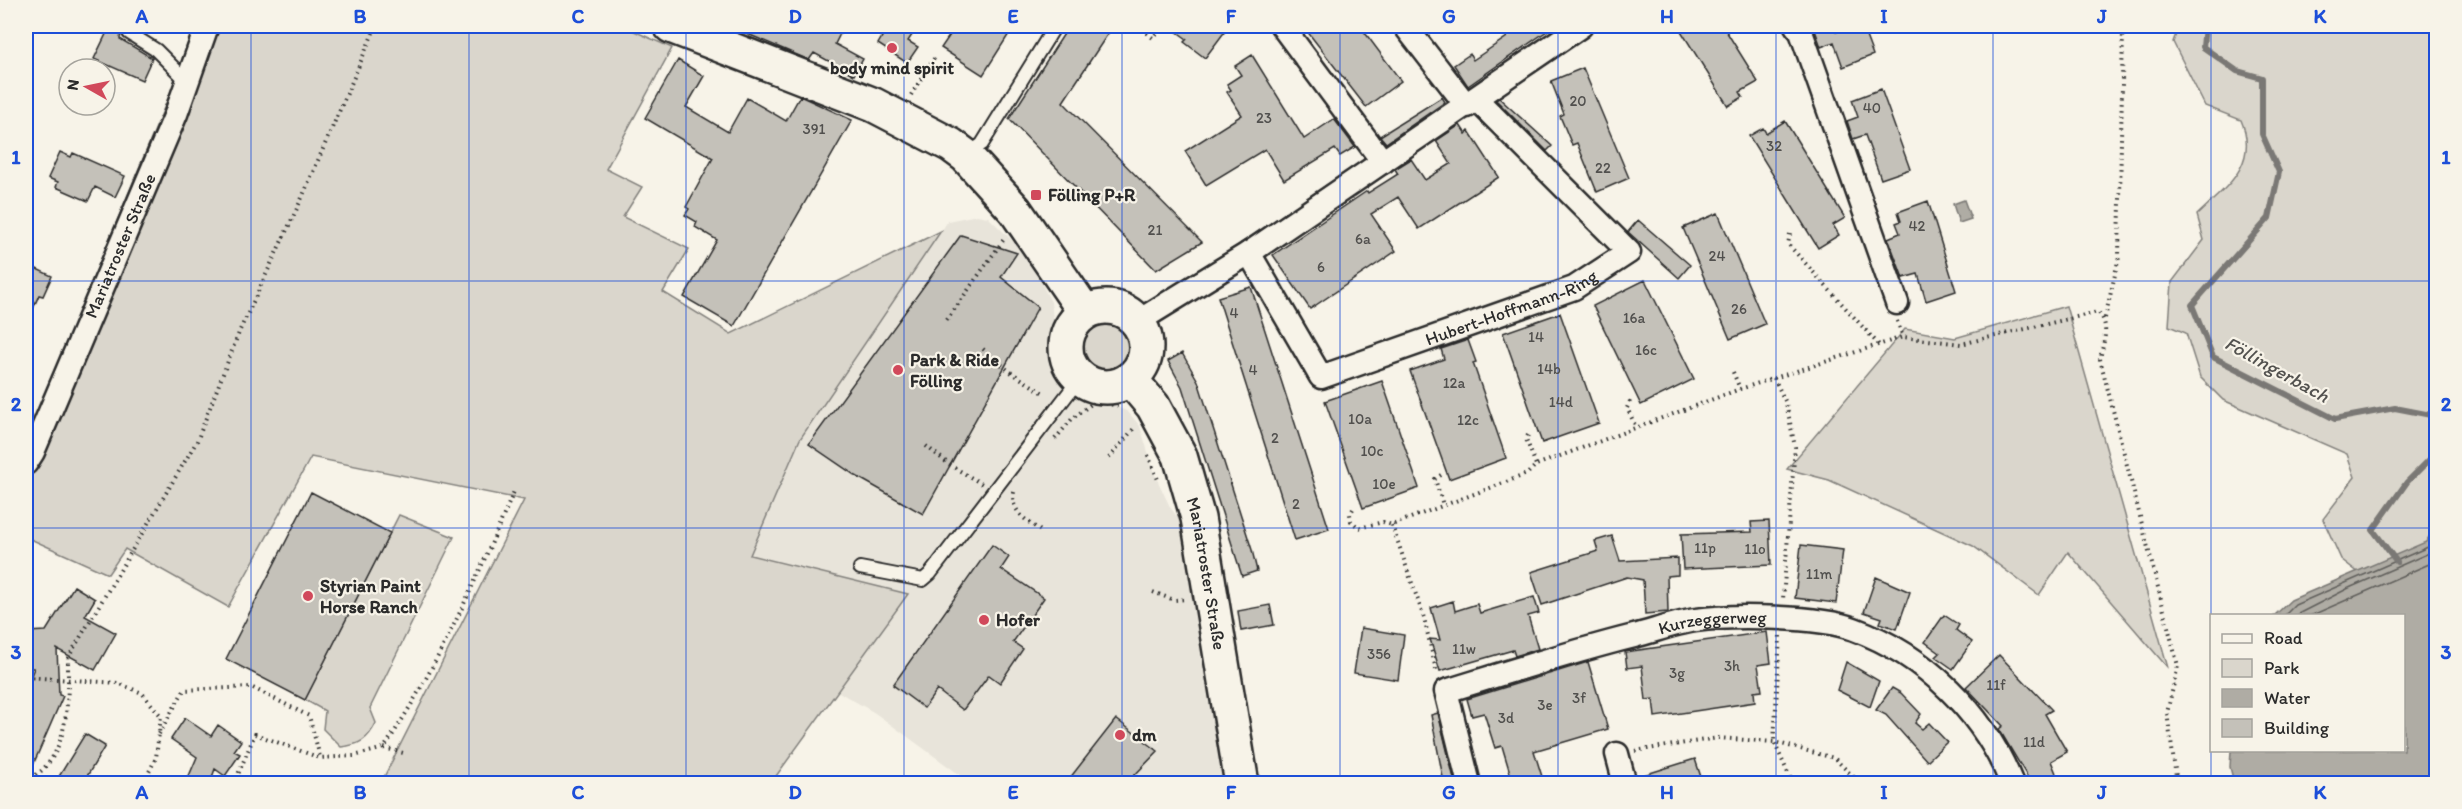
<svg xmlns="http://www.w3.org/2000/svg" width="2462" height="809" font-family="Itim,sans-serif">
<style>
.built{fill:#e8e4da}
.green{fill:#dad6cc;stroke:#82807c;stroke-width:1.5}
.water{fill:#afaca4;stroke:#7a7874;stroke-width:1.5}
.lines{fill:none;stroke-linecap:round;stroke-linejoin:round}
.shore{stroke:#605f5b;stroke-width:1.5}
.stream{stroke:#7a7874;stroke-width:6}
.building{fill:#c4c1b9;stroke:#2b2b2b;stroke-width:1.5}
.service-casing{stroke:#2b2b2b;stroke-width:16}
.minor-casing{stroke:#2b2b2b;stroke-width:27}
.primary-casing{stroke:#2b2b2b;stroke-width:38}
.path{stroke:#2b2b2b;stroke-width:4;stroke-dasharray:1.5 4.5;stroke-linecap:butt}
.service{stroke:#f7f3e8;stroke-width:12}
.minor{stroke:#f7f3e8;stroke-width:22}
.primary{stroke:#f7f3e8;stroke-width:33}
.grid{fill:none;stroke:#1d4ed8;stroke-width:1.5;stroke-opacity:0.55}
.poi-dot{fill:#d1495b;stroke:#f7f3e8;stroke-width:2}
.labels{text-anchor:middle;stroke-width:4.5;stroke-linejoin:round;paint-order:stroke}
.number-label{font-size:15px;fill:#51504e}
.poi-label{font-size:18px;font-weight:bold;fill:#2b2b2b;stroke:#f7f3e8;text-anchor:start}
.street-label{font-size:18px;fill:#2b2b2b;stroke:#f7f3e8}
.water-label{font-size:20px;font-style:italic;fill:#53524f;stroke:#f7f3e8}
.neatline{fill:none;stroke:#1d4ed8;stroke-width:2}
.grid-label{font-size:20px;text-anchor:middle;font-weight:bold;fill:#1d4ed8}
</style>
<rect width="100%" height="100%" fill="#f7f3e8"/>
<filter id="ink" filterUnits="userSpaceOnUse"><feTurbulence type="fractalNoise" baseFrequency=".0167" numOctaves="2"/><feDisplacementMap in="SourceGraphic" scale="12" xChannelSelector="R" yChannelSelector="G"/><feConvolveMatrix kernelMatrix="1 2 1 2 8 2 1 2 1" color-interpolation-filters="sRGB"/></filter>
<g filter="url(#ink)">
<path class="built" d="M977 215 988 217 1027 255 1051 302 1053 318 1051 354 1107 402 1128 412 1140 426 1155 475 1170 507 1188 532 1202 598 1214 725 1228 783H971L875 713 837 691 907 595 750 556 800 439 948 221Z"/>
<path class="green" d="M198 26H623L672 48 606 169 642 187 623 217 689 249 663 292 731 334 941 231 800 439 750 555 908 594 771 783H381L524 500 311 457 228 607 125 549 108 574 26 537V440Z
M2179 26H2436V633L2341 559 2323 519 2355 477 2347 454 2223 400 2200 377 2186 333 2169 326 2172 282 2204 240 2197 215C2226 187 2260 164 2241 120L2205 106 2173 42Z
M2066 306 2168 668 2068 552 2039 595 1973 546 1829 480 1787 469 1905 329 1955 338Z
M1109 316 1117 318 1135 352C1132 363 1127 371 1115 376 1072 392 1054 317 1109 316Z
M399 515 454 537 370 708 376 723C368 740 359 745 341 747L323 729 325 711 305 700Z"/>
<path class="water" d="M1964 200 1971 219 1959 223 1953 204Z
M2436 525V783H2234L2230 767 2231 751 2404 750V616L2275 615 2291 600 2426 542Z"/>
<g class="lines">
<path class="shore" d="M2284 616 2295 605 2428 547 2436 536
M2294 616 2349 588 2436 550
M2310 616 2436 561"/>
<path class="stream" d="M2205 26 2203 47 2237 71 2262 78V134L2279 172 2269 218 2192 305 2213 357 2335 419 2395 408 2436 416
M2397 562 2373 530 2407 482 2436 453"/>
</g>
<path class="building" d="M110 26H126L122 29 120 39 152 58 142 80 94 59Z
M729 26H844L835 44 863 59 854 75 814 53 809 60Z
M864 26H918L908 41 918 47 907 63 878 44 882 37Z
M956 26H965L978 33 983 26H1014L983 75 941 48Z
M1069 26H1113L1063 102 1202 242 1156 270 1009 119Z
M1169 26H1229L1205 58 1184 42 1187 39Z
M1303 26H1360L1401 81 1366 107Z
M1499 26H1554L1468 86 1454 65 1470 54 1473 60 1507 37Z
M1678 26H1723L1758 82 1740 92 1743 97 1728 106Z
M1826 26H1834L1836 32 1853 26H1862L1873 55 1843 67 1834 42 1821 47 1815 30Z
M1252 55 1304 139 1334 119 1355 147 1340 156 1335 149 1284 180 1265 149 1206 185 1185 151 1242 115 1227 92 1231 90 1227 84 1241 75 1235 66Z
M678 60 704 76 686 107 728 132 747 98 786 121 800 96 852 120 734 326 684 297 717 240 695 227 697 222 685 215 689 209 686 207 713 158 645 118Z
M1583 68 1629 178 1597 192 1577 143 1572 145 1560 116 1564 114 1551 81Z
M1881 89 1910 169 1881 179 1865 135 1853 139 1847 121 1858 117 1852 100Z
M1442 97 1445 102 1386 143 1380 136Z
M1499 98 1552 146 1547 151 1496 100Z
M1785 121 1845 218 1833 225 1839 235 1818 248 1749 136 1763 128 1766 133Z
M1460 125 1466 134 1469 131 1499 177 1419 229 1398 197 1371 214 1396 251 1310 309 1273 255 1367 191 1368 193 1398 174 1395 169 1411 159 1425 180 1451 164 1436 141Z
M60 152 71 157 73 153 125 176 115 197 95 187 88 201 56 187 58 182 48 178Z
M1928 201 1956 291 1926 301 1918 274 1903 278 1888 238 1900 233 1896 223 1901 221 1898 212Z
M1718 213 1765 324 1730 339 1683 228Z
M1638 220 1690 265 1679 278 1628 232Z
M961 235 1017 253 1001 277 1038 307 923 514 856 476 809 444Z
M26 264 52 276 43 296 39 295 26 325Z
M1645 280 1694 379 1641 405 1593 306Z
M1251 287 1329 529 1295 540 1218 297Z
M1560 313 1599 423 1542 443 1503 333Z
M1468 340 1476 362 1473 363 1506 458 1449 479 1410 371 1444 359 1441 349Z
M1182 353 1198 381 1252 550 1257 571 1242 576 1182 387 1168 361Z
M1382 381 1419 488 1363 508 1325 401Z
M311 492 390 533 305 700 226 659Z
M1769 521 1771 565 1683 569 1681 534 1752 532 1751 522Z
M1612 536 1620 561 1678 558V575L1667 576 1668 612 1645 614 1643 580 1627 577 1542 605 1531 572 1598 551 1595 541Z
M992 545 1009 557 1001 569 1044 598 1013 642 1023 649 1000 683 989 675 963 710 937 690 924 708 893 685Z
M1801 545 1843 550 1836 603 1795 598Z
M1876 577 1910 592 1897 629 1880 623 1882 618 1864 612Z
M74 586 95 599 85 616 116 633 95 670 57 649 59 695 63 696 26 781V688L34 668H26V632L46 631Z
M1534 597 1539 613 1528 616 1538 649 1515 656 1513 650 1440 671 1430 639 1440 640 1431 608 1453 601 1455 611 1477 604 1480 613Z
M1270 605 1274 625 1241 631 1238 611Z
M1944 615 1959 625 1956 630 1972 642 1953 669 1936 657 1940 653 1925 642Z
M1361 628 1404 635 1398 680 1354 673Z
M1767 632 1771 663 1758 665 1762 691 1754 692 1755 702 1655 717 1653 699 1646 700 1642 666 1627 668 1625 652Z
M1999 655 2052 710 2045 714 2067 752 2051 761 2060 783H2031L1999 729 2003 726 1966 687Z
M1588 662 1608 729 1534 751 1544 783H1513L1502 746 1495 748 1484 713 1472 716 1467 699Z
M1846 662 1879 681 1870 707 1837 690Z
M1892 688 1901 693 1921 714 1915 723 1922 729 1929 723 1947 742 1927 761 1886 715 1876 710Z
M1438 713 1455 783H1444L1431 715Z
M185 718 211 736 218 725 241 741 234 751 240 754 225 776 215 769 210 783H186L197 757 171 739Z
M1116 719 1158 751 1127 783H1066Z
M85 734 105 746 83 783H55Z
M1695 759 1703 783H1638L1637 777Z"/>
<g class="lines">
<g class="service-casing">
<path id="service" d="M129 33 156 50 187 81
M967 155 982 144 1055 26
M860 568 923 580 930 574 1080 378"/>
</g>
<g class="minor-casing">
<g id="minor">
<path d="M1282 26 1383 162"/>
<path d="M1405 26 1467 106"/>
<path d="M1796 26 1801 32 1897 303"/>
<path id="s1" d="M1249 253 1321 377 1574 288 1629 252 1476 99"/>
<path d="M1137 322 1249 253 1581 26"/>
<path id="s2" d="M26 463 33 452 176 114 207 26"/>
<path d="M1617 754 1625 784"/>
<path id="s3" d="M1469 784 1446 691C1508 672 1570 652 1634 636 1654 631 1675 623 1696 620 1733 615 1820 616 1854 629 1925 655 1984 713 2012 784"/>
</g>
</g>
<g class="primary-casing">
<g id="primary">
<path d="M671 26 874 105 951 145 966 156 1015 210 1085 312"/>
<circle cx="1106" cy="347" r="40"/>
<path id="s4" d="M1130 379 1153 406 1180 456 1198 518 1242 784"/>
</g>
</g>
<path class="path" d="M1137 26 1153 38 1161 26
M911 95 935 57
M1790 234 1788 244 1879 345
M2105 318 2119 257 2123 26
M947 320 1004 239
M1897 321 1903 337
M983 349 1009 371 1045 394
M1733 372 1740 389
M1774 378 1786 403 1795 447 1783 599
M1630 401 1627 408 1636 427
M1528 435 1526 439 1536 465
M1055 439 1072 419 1095 401 1118 406
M926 446 950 465 982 484
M1148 455 1159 482
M1109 458 1136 426
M1441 475 1435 479 1443 505
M1014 492C1009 511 1029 522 1042 532
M1353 509 1350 514 1351 521 1359 528 1383 522 1392 525 1527 474 1536 465 1740 389 1903 337 1961 344 2098 312C2111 325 2103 343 2100 359L2178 666 2167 713 2177 784
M1392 525 1424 618 1437 674
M1153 592 1174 600 1187 599
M1780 636 1774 742 1793 784
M26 677 118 683 142 693 161 716 156 758 143 784
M159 734 184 690 251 687 309 716 320 757
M384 748 407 754
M1635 751 1718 738 1774 742 1834 758 1861 784
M26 782C32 777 40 773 45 767 70 740 68 691 68 658L197 441 240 330 301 200 376 26
M234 784 255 734 320 758 354 756 384 748C438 667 477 578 515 489"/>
<use href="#service" class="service"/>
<use href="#minor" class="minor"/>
<use href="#primary" class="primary"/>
</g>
</g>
<path class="grid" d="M251 26V784M469 26V784M686 26V784M904 26V784M1122 26V784M1340 26V784M1558 26V784M1776 26V784M1993 26V784M2211 26V784M26 281H2436M26 528H2436"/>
<g class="poi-dot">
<circle cx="892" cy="48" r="6"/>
<rect x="1030" y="189" width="12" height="12" rx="3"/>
<circle cx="898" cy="370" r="6"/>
<circle cx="308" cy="596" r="6"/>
<circle cx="984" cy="620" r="6"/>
<circle cx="1120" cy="735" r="6"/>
</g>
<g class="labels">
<g class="number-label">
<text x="1578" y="106">20</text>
<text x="1872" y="113">40</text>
<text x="1264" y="123">23</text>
<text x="814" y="134">391</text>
<text x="1774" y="151">32</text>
<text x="1603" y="173">22</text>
<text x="1917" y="231">42</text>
<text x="1155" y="235">21</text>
<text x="1363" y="244">6a</text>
<text x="1717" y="261">24</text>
<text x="1321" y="272">6</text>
<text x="1739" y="314">26</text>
<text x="1234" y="318">4</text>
<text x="1634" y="323">16a</text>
<text x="1536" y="342">14</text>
<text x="1646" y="355">16c</text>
<text x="1549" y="374">14b</text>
<text x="1253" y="375">4</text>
<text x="1454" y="388">12a</text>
<text x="1561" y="407">14d</text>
<text x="1360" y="424">10a</text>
<text x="1468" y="425">12c</text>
<text x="1275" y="443">2</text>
<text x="1372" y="456">10c</text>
<text x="1384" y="489">10e</text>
<text x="1296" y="509">2</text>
<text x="1705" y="553">11p</text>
<text x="1755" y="554">11o</text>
<text x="1819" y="579">11m</text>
<text x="1464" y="654">11w</text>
<text x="1379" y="659">356</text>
<text x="1732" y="671">3h</text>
<text x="1677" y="678">3g</text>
<text x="1996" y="690">11f</text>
<text x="1579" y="703">3f</text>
<text x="1545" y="710">3e</text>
<text x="1506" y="723">3d</text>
<text x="2034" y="747">11d</text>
</g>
<g class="poi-label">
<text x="892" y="74" text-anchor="middle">body mind spirit</text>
<text x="1048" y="201">Fölling P+R</text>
<text x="910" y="366">Park &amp; Ride<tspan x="910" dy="21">Fölling</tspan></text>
<text x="320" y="592">Styrian Paint<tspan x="320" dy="21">Horse Ranch</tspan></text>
<text x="996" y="626">Hofer</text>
<text x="1132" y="741">dm</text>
</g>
<g class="street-label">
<text dy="6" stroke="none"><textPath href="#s2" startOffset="237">Mariatroster Straße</textPath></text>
<text dy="6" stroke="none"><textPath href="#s1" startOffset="346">Hubert-Hoffmann-Ring</textPath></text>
<text dy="6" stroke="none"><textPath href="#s4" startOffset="213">Mariatroster Straße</textPath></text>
<text dy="6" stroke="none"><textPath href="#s3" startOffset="372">Kurzeggerweg</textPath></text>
</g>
<g class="water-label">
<text transform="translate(2277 369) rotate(29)" y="7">Föllingerbach</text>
</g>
</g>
<rect width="2462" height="809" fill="none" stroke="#f7f3e8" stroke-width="66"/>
<rect x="2210" y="614" width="195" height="138" fill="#f7f3e8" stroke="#a5a39c" stroke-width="1.5"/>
<rect x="2222" y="634" width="30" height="9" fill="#f7f3e8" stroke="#a5a39c" stroke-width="1.5"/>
<text x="2264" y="644" font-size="18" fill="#2b2b2b">Road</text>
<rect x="2222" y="659" width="30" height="18" fill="#dad6cc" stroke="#a5a39c" stroke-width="1.5"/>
<text x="2264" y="674" font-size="18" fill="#2b2b2b">Park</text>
<rect x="2222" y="689" width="30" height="18" fill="#afaca4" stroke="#a5a39c" stroke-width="1.5"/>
<text x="2264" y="704" font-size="18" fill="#2b2b2b">Water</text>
<rect x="2222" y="719" width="30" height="18" fill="#c4c1b9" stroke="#a5a39c" stroke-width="1.5"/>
<text x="2264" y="734" font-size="18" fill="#2b2b2b">Building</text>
<g transform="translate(87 87) rotate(279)"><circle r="28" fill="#f7f3e8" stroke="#a5a39c" stroke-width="1.5"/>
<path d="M0-4.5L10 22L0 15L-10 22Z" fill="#d1495b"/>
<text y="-9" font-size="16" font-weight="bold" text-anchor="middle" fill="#2b2b2b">N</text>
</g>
<rect x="33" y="33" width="2396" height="743" class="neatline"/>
<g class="grid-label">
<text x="142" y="23">A</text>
<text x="360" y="23">B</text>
<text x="578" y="23">C</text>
<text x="795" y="23">D</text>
<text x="1013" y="23">E</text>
<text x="1231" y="23">F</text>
<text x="1449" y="23">G</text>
<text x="1667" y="23">H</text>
<text x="1884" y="23">I</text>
<text x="2102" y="23">J</text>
<text x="2320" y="23">K</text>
<text x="16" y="164">1</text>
<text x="2446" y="164">1</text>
<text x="16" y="411">2</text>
<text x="2446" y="411">2</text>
<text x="16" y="659">3</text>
<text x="2446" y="659">3</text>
<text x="142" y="799">A</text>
<text x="360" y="799">B</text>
<text x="578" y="799">C</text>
<text x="795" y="799">D</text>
<text x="1013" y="799">E</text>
<text x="1231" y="799">F</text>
<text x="1449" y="799">G</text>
<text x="1667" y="799">H</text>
<text x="1884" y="799">I</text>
<text x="2102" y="799">J</text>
<text x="2320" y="799">K</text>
</g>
</svg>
